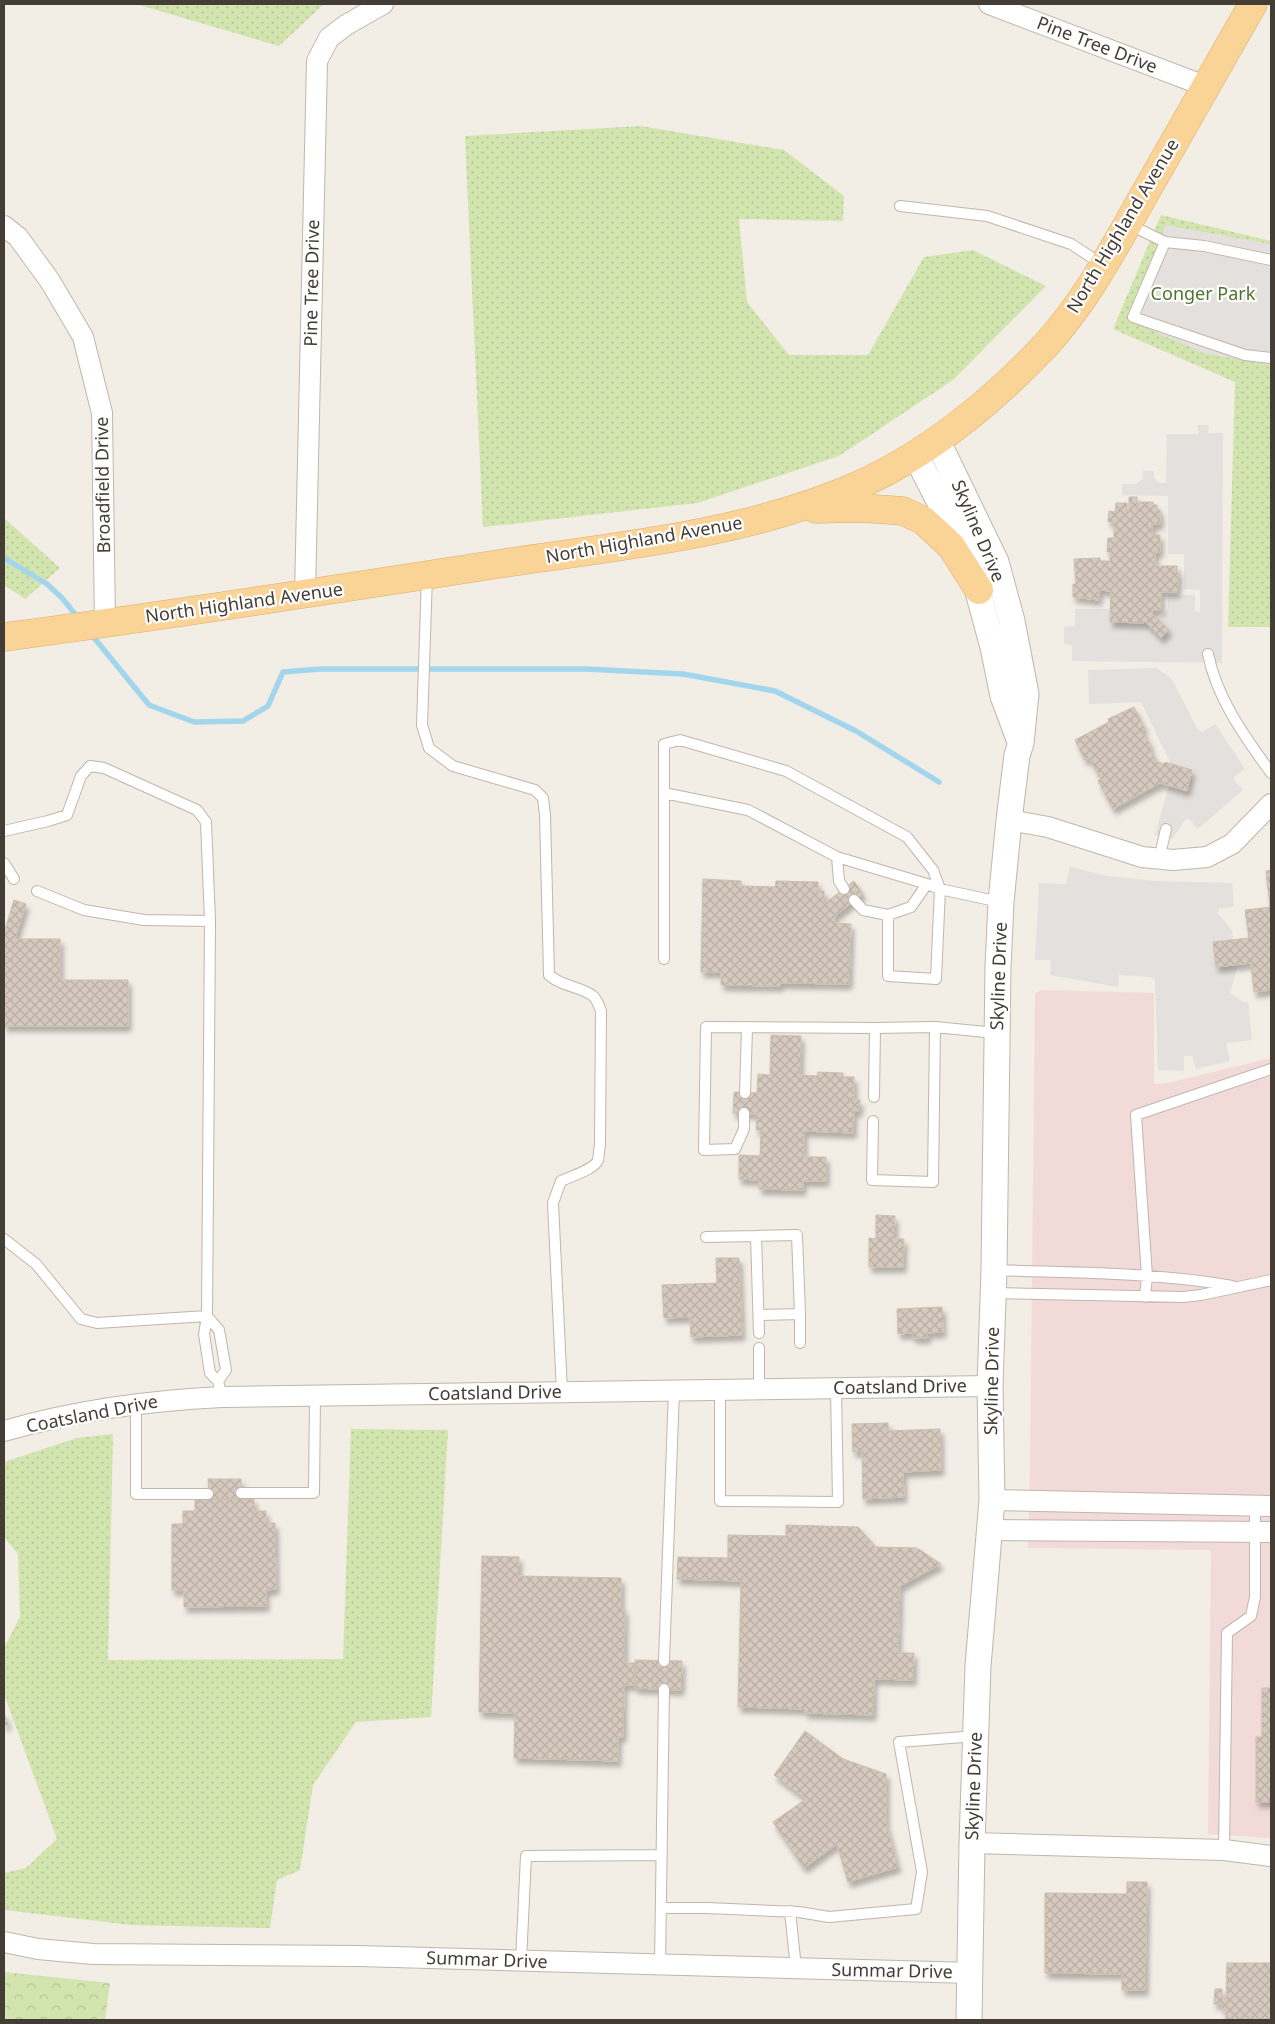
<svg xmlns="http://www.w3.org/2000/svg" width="1275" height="2024" font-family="'Noto Sans',sans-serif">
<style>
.medical{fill:#f2dad9}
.grass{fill:url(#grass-dots)}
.forest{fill:url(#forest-crowns)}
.parking{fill:#e3e0dd}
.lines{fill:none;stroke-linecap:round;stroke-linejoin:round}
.stream{stroke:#a3d6ed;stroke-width:5.5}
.building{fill:url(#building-cross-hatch);stroke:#cdbeaf;filter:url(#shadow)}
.service-casing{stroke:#c0b6ab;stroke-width:12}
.minor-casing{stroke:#c0b6ab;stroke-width:22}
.tertiary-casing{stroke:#c0b6ab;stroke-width:27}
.primary-casing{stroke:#deae67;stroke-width:29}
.service{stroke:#fff;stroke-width:10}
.minor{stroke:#fff;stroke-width:20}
.tertiary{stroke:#fff;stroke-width:25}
.primary{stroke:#fad396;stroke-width:28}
.labels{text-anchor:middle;stroke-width:4.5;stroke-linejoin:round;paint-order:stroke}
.street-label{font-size:18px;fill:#443d35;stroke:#fff}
.park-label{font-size:18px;fill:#4e732b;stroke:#fff}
</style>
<defs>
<pattern id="grass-dots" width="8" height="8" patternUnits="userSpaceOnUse" patternTransform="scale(1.25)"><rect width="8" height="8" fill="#d2e5af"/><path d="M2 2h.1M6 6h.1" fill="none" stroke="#b6c597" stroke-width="1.8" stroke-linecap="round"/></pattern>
<pattern id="forest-crowns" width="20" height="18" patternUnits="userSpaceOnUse" patternTransform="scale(1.25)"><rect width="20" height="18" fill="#d2e5af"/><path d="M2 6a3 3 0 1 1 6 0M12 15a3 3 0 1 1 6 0" fill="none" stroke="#b6c597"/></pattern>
<pattern id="building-cross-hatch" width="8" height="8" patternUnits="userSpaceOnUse" patternTransform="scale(1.25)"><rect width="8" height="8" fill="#d6cabe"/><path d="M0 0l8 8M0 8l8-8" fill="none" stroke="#b9aea4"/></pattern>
<filter id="shadow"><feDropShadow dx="3" dy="5.5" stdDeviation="2.5" flood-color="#0004"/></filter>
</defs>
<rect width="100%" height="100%" fill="#f2ede5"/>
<path class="medical" d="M1042 990 1154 993V1084L1168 1083 1271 1058V1838L1208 1834 1211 1550 1028 1548 1030 1470 1035 993Z"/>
<path class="grass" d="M136 4H324L279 46Z
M641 126 784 150 844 196 843 221 739 219 747 302 789 355H868L924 257 973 250 1046 286 953 380 839 456 697 503 483 527 465 136Z
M1161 215 1271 241V627H1228L1235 382 1113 329Z
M4 518 60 568 25 599 4 585Z
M351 1429 448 1430 431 1717 356 1722 313 1785 300 1870 277 1880 270 1928 131 1925 4 1910V1873L26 1868 57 1839 4 1694V1648L20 1617 18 1554 4 1537V1462L77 1438 113 1434 108 1660 343 1659Z"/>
<path class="forest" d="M4 1972 110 1983 105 2020H4Z"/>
<path class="parking" d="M1165 225 1271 244V365L1203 353 1133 322Z
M1198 425H1209L1208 433H1223L1222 663 1072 661V645L1064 644V627L1075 626V609H1110V622L1143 623 1144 621 1161 638 1158 619 1168 609V595H1195V611L1200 612V590L1184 589V554H1168V496L1122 495V484H1136L1143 479V471H1154V478L1159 483H1166L1167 434H1198Z
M1156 668 1171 678 1198 730 1203 732 1215 724 1245 769 1234 777V780L1243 790 1198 829 1189 819H1186L1172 839 1155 835 1169 786 1187 791 1192 770 1171 764 1141 702 1089 704 1088 670Z
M1070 867 1107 876 1156 881 1232 883 1234 907 1219 908 1218 914 1232 930 1233 940 1213 942 1216 967 1238 965 1230 993 1243 1002H1248L1252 1040 1226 1043 1230 1061 1196 1069 1192 1056H1184V1071L1158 1070 1155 980 1151 977 1119 975 1118 987 1050 975 1051 960H1035L1039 883 1066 884Z"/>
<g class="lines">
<path class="stream" d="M4 558 47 584 62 598 79 619
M91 634 149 705 194 722 243 721 268 706 283 672 321 669H586L683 674 775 691 856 731 939 782"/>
</g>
<path class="building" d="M1129 497H1137V511H1138V502H1153V505H1157V510H1160V524H1152V535H1160V552H1155V566H1177V573H1179L1177 592H1161V610H1153L1152 613 1169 630 1161 638 1144 621V623L1110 622 1111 591 1099 590V600L1073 597V584H1076L1074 559 1100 558V561H1110V552H1107L1108 538H1114V522H1108L1109 511 1115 512 1116 503H1127V511H1129Z
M1134 707 1145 729 1141 731 1142 734 1144 733 1151 746 1149 747 1157 762 1165 764V762L1192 770 1187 791 1160 783 1113 809 1098 781 1101 779 1089 758 1085 760 1075 740 1109 722 1108 719Z
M1271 870V990L1254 992 1251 963 1216 967 1213 942 1249 938 1245 910 1270 907 1266 871Z
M703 879 741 881V886L775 887 776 881 818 882V891H824V904L854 881 863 894 835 916V923L851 924 849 984 780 983V986L721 985V972H701Z
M14 900 26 904 15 939H60V980H128V1026H4V933Z
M771 1035 801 1036 800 1075 817 1076 818 1072 843 1073V1077H854V1100H860L859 1111H854L853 1133 804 1131V1157H826V1181H803V1190L759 1189V1180L739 1179V1155L760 1156 761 1130H756L757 1114 733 1113 734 1092 757 1093 758 1074 770 1075Z
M876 1215 895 1216 894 1239H904L903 1267H869V1238L876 1239Z
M716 1258H739L742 1335 691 1337 690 1317 664 1318 662 1285 717 1283Z
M942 1307 943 1332 927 1333 928 1338H913L912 1333 898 1334 897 1309Z
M888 1423V1431L940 1429 941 1470 903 1472 904 1497 863 1499 862 1451 853 1452 852 1424Z
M208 1479H241V1499H209Z
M254 1499V1511H266V1523H275L276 1589 266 1590V1606L184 1607V1590H172V1524H183V1511H195V1500Z
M786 1525 858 1527 876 1547 917 1548 941 1564 900 1586 898 1653H914L913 1680 874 1679 873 1715 805 1713V1709L738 1707 741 1581 677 1579 678 1557 728 1558V1535L786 1536Z
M482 1556 519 1557 518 1576 621 1578V1610L625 1609 624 1663H635V1685H624L623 1737H618V1761L514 1758 515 1713 479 1712Z
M635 1660 682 1661 681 1690 635 1688Z
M1262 1688H1271V1802H1256V1737H1262Z
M4 1713 8 1724 4 1726Z
M805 1731 843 1759 886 1774V1823L898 1867 848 1882 837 1844 804 1868 773 1822 806 1799 774 1775Z
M1127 1882H1147L1145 1990H1122V1974L1045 1973V1893L1127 1894Z
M1227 1963H1271V2020H1226V2010H1222V2004H1214L1215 1989H1222V1998L1226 1999Z"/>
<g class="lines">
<g class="service-casing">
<path id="service" d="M900 206 987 216 1071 244 1103 265
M1128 224 1165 242 1204 246 1271 260
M1165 242 1133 317 1245 355 1271 358
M427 576 422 725 429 748 453 766 535 790 543 798 545 815 549 975C562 987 580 986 593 996 597 999 599 1006 601 1011L600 1144C599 1149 599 1155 598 1160 594 1170 571 1176 561 1181L553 1203 562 1392
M1208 654C1217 699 1245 737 1271 773
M664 793 748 810 837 857 927 884 940 889 936 979 888 976V915L911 907 927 884
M4 831 48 821 67 815 81 776 90 766 104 768 197 810 206 822 210 921 207 1316 97 1323 81 1319 36 1264 4 1239
M837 857 839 881 844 889
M1159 859 1166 829
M4 863 14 879
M37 891 84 910 144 920 210 921
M854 900 863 910 888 915
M664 959V744L680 740 786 771 907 837 933 870 940 889 1000 902
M875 1028 935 1027
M745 1093 747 1028
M744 1113V1129L735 1149 704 1150 706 1027 875 1028 874 1097
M873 1121 872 1180 933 1182 935 1027 996 1033
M756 1236 797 1235 800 1314 759 1315
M706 1237 756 1236 759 1333
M994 1270C1073 1273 1154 1272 1232 1286
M994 1293 1183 1297 1201 1295 1271 1280
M1145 1297 1147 1276 1136 1115 1271 1069
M800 1314V1343
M759 1348V1389
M218 1381 226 1370 219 1330 207 1316 204 1334 210 1373 218 1381 222 1397
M720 1390V1501L838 1502 836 1388
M136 1403V1494H208
M241 1493H314L315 1396
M664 1661 674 1390
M1224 1850 1227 1633 1251 1616 1255 1597V1505
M661 1908H707L799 1912 829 1917 916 1909 922 1872 899 1742 976 1736
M790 1911 796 1968
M521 1961 526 1856 661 1855
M660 1965 664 1689"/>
</g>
<g class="minor-casing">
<path id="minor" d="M989 4 1205 86
M4 226 18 237 50 281 83 337 102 413 105 624
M305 594 317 61 329 38 346 25 383 4
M1009 820 1048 827 1142 857 1173 860 1207 857 1232 844 1271 804
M4 1431C78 1410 145 1401 222 1397L990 1386
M992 1500 1271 1506
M990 1530 1271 1532
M972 1843 1224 1850 1271 1856
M4 1942 38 1949 93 1954 358 1956 971 1973"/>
</g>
<g class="tertiary-casing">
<path id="tertiary" d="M937 440 996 562 1012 621 1026 694 1021 743 1017 755 1009 820 1001 902 998 967 994 1270 990 1386 992 1500 978 1666 972 1843 969 2020
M915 454 969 559 993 647 1003 696 1019 739"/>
</g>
<g class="primary-casing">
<path id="primary" d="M816 509 862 508 903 511 924 521 951 546 979 590
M4 637C171 615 338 589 505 563 620 546 737 535 845 491 921 460 989 405 1045 346 1088 299 1117 242 1148 188 1183 126 1218 65 1253 4"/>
</g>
<use href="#service" class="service"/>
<use href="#minor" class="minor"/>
<use href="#tertiary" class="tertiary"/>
<use href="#primary" class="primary"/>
</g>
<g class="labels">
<g class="street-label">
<text transform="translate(1097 45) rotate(21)" y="6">Pine Tree Drive</text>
<text transform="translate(1123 226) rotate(-59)" y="6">North Highland Avenue</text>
<text transform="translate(312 283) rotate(-89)" y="6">Pine Tree Drive</text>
<text transform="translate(103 485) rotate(-91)" y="6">Broadfield Drive</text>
<text transform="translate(978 531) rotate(67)" y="6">Skyline Drive</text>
<text transform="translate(644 540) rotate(-10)" y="6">North Highland Avenue</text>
<text transform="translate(244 603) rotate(-8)" y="6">North Highland Avenue</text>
<text transform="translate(999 976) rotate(-88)" y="6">Skyline Drive</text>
<text transform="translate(992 1381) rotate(-89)" y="6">Skyline Drive</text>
<text transform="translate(900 1387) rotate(-1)" y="6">Coatsland Drive</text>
<text transform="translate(495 1393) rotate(-1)" y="6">Coatsland Drive</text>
<text transform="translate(92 1414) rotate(-11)" y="6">Coatsland Drive</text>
<text transform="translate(974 1786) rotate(-88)" y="6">Skyline Drive</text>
<text transform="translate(487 1960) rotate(2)" y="6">Summar Drive</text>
<text transform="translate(892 1971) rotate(1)" y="6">Summar Drive</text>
</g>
<g class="park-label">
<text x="1203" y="300">Conger Park</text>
</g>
</g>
<rect width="1275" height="2024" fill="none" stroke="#443d35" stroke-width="10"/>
</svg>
